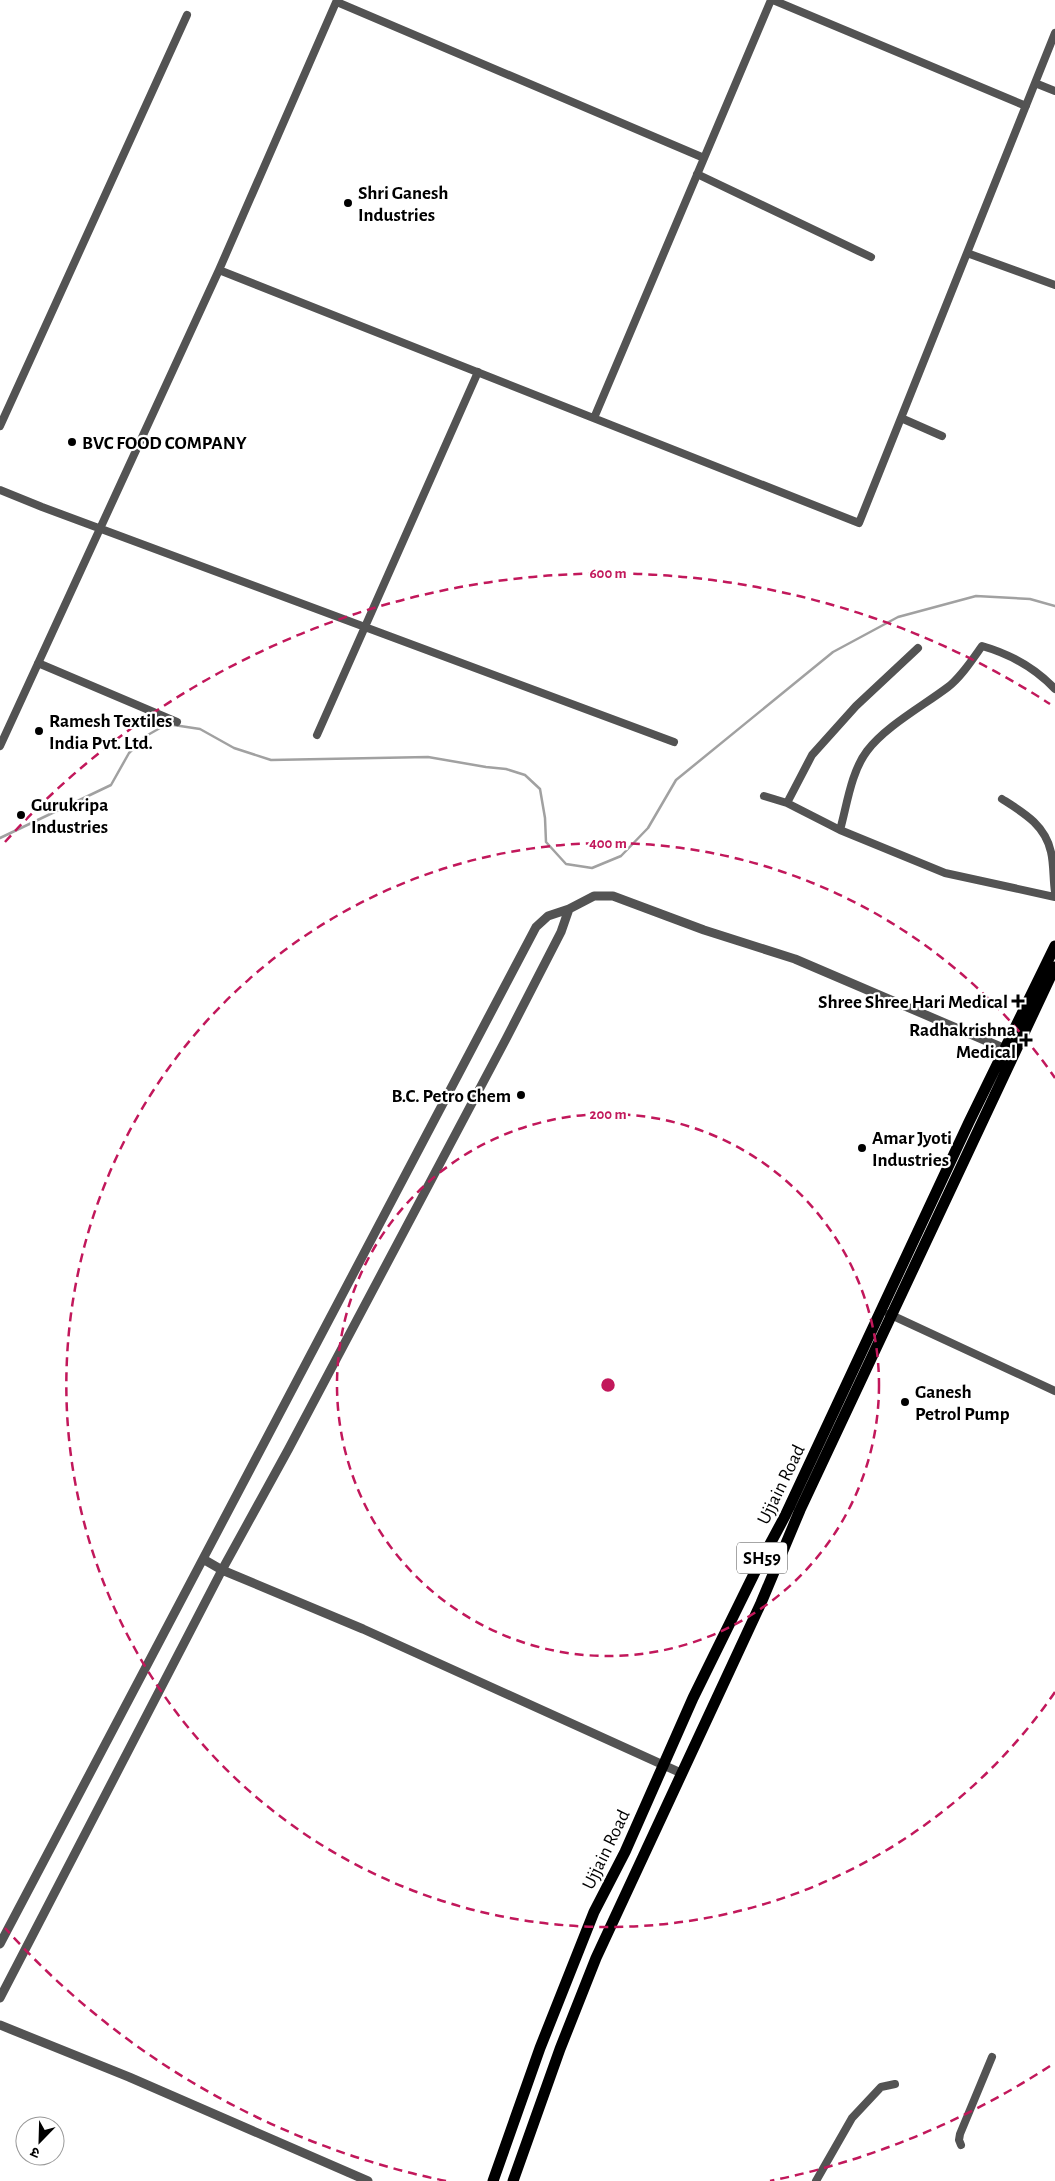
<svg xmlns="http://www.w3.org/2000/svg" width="1055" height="2181" font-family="'Alegreya Sans','Noto Sans Devanagari',sans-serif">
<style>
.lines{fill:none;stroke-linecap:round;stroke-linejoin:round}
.stream{stroke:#a1a1a1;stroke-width:2.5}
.minor{stroke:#535353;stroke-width:8}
.tertiary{stroke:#535353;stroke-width:9}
.primary{stroke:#000;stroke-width:11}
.ring{fill:none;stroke:#c2185b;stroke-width:2.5;stroke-dasharray:9 6}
.poi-dot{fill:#000;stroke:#fff;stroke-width:2}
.labels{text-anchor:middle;stroke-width:4.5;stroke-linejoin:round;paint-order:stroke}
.shield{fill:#fff;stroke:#4c4c4c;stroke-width:1}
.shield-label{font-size:18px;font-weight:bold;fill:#000}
.poi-label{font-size:19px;font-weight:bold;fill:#000;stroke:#fff;text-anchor:start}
.street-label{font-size:19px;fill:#000;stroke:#fff}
.centre{fill:#c2185b;stroke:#fff;stroke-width:2.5}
.ring-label{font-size:15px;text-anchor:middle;font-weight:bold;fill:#c2185b;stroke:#fff;stroke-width:4.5;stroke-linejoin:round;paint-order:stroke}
</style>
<rect width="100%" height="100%" fill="#fff"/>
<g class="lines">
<path class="stream" d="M0 838 111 785 129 753 146 736 167 724 200 729 234 748 271 760 428 757 486 767 506 769 525 775 540 789 545 818 546 842 566 864 592 868 621 856 648 828 676 780 833 652 898 617 976 596 1030 599 1055 606"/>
<path class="minor" d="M773 0 1026 106
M337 2 704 158
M1035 83 1055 91
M697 174 871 257
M967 253 1055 285
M219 270 859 523 1055 33
M594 418 771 0
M901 418 942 436
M0 426 187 15
M0 490 42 507 674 742
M38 663 177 722
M317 735 478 372
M0 746 219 270 337 0
M764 796 787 803 840 830 945 873 1055 897
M1002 799C1024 813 1045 825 1051 852 1054 865 1053 879 1055 892
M787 803 812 755 856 706 918 648
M840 830C847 805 851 772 867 751 886 726 923 706 948 687 961 677 972 660 982 646 1010 654 1035 668 1055 689
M889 1314 1055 1391
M961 2145 959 2140 960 2134 992 2057
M816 2181 852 2118 881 2087 895 2084"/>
<path class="tertiary" d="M203 1559 222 1570 363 1629 681 1773
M0 1944 536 927 548 916 569 909 594 896H613L704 930 795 959 1010 1051
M0 1998 222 1570 288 1450 506 1039 561 932 569 909
M0 2025 129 2077 368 2181"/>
<path class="primary" d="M493 2181 540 2048 594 1912 625 1852 693 1698 754 1574 785 1516 969 1122 1055 946
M513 2181 560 2049 596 1958 761 1603 800 1510 1055 967"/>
</g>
<g class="ring">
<circle cx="608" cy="1385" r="271"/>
<path d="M1055 1692A542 542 0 1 1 1055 1078"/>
<path d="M1050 2066A812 812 0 0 1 770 2181M446 2181A812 812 0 0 1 5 1928M5 842A812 812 0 0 1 1050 704"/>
</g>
<g class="poi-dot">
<circle cx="348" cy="203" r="5"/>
<circle cx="72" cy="442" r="5"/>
<circle cx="39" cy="731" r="5"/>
<circle cx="21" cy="815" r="5"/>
<path d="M1015.5 993.5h5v5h5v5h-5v5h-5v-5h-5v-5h5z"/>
<path d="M1023.5 1032.5h5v5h5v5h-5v5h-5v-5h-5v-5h5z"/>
<circle cx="521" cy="1095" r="5"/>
<circle cx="862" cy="1148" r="5"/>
<circle cx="905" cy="1402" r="5"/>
</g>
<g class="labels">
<rect class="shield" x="737" y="1542.5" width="50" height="31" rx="4"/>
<g class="shield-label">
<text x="762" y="1564">SH59</text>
</g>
<g class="poi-label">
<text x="358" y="199">Shri Ganesh<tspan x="358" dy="22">Industries</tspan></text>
<text x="82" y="449">BVC FOOD COMPANY</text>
<text x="49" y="727">Ramesh Textiles<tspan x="49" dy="22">India Pvt. Ltd.</tspan></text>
<text x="31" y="811">Gurukripa<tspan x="31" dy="22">Industries</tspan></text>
<text x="1008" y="1008" text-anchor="end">Shree Shree Hari Medical</text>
<text x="1016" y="1036" text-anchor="end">Radhakrishna<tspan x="1016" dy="22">Medical</tspan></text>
<text x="511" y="1102" text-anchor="end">B.C. Petro Chem</text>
<text x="872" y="1144">Amar Jyoti<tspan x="872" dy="22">Industries</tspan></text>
<text x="915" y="1398">Ganesh<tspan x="915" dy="22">Petrol Pump</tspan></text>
</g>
<g class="street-label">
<text transform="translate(780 1484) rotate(-64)" y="7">Ujjain Road</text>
<text transform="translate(605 1849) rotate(-64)" y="7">Ujjain Road</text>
</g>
</g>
<circle cx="608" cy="1385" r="8" class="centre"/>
<g class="ring-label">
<text x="608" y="578">600 m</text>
<text x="608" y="848">400 m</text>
<text x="608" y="1119">200 m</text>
</g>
<g transform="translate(40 2141) rotate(203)"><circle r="24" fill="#ffffff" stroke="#999999"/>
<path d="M0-4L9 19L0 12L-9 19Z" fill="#000000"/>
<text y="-8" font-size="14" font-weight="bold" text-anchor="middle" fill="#000000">उ</text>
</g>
</svg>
